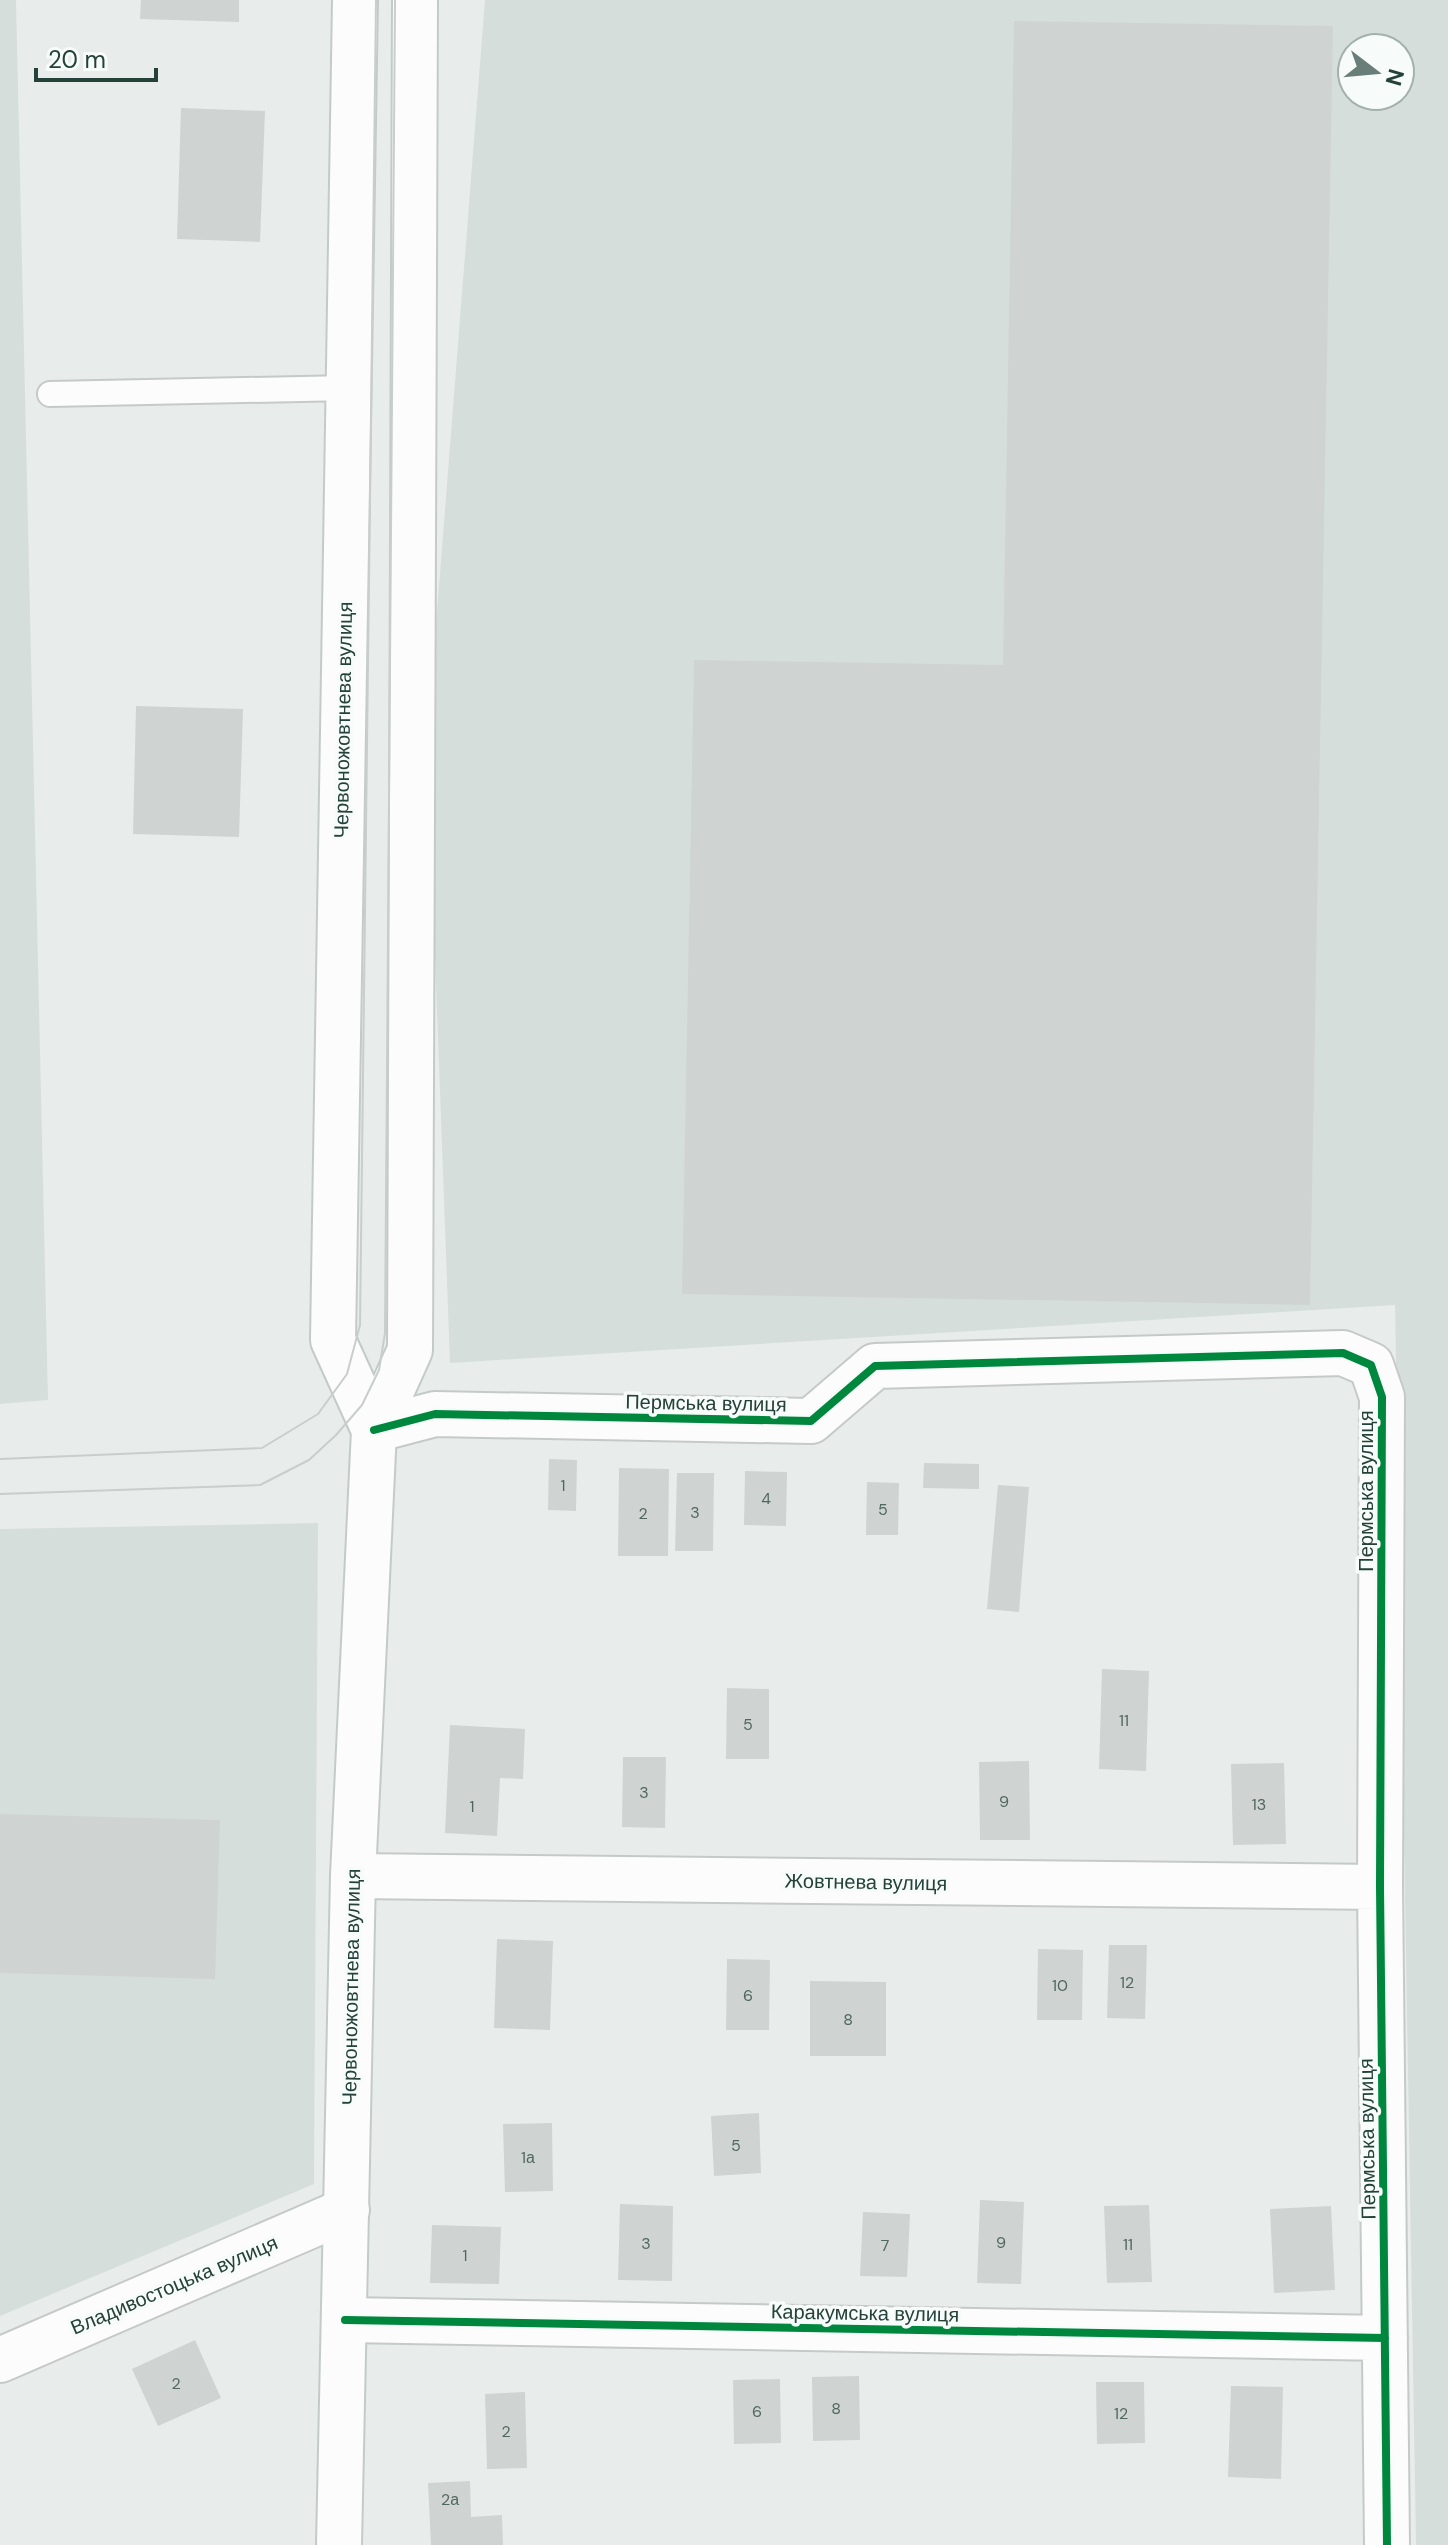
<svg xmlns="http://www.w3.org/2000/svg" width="1448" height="2545" font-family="'DM Sans',sans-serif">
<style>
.built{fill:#d6dedb;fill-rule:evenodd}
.building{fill:#cfd4d2}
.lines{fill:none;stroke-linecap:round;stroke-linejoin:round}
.lane-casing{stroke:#c5cac8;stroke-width:28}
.street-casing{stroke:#c5cac8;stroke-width:48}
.secondary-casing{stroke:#c3cbc8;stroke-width:48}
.lane{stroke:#fcfcfc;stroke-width:24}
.street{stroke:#fcfcfc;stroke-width:44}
.secondary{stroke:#fcfcfc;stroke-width:44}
.tram{stroke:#c9cdcc;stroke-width:2}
.cycleway-casing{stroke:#f7fbf9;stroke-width:13}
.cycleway{stroke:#00873e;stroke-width:8}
.labels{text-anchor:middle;stroke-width:7;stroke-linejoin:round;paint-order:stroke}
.number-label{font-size:16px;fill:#506761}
.street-label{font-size:20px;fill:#24423a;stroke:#f7fbf9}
</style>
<rect width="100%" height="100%" fill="#e8edeb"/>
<path class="built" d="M0 0H16L48 1400 0 1404Z
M485 0H1448V2545H1416L1395 1305 450 1363 427 739ZM1352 48H1400V96H1352Z
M318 1523 314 2184 0 2316V1529Z"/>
<path class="building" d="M141 0H239V22L140 19Z
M1014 21 1333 26 1310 1305 682 1294 694 660 1003 665Z
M181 108 265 111 260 242 177 239Z
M136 706 243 709 239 837 133 834Z
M549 1459 577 1460 576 1511 548 1510Z
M924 1463 979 1464V1489L923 1488Z
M619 1468 669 1469 668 1556H618Z
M745 1471 787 1472 786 1526 744 1525Z
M677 1473H714L713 1551H675Z
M867 1482 899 1483 898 1535H866Z
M998 1485 1029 1487 1019 1612 987 1609Z
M1102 1669 1149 1671 1146 1771 1099 1769Z
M727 1688 769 1689V1759H726Z
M450 1725 525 1729 523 1779 500 1778 497 1836 445 1833Z
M623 1757H666L665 1828 622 1827Z
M1029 1761 1030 1840H980L979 1762Z
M1284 1763 1286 1844 1233 1845 1231 1764Z
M0 1814 220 1820 215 1979 0 1973Z
M497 1939 553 1941 550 2030 494 2028Z
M1109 1945H1147L1145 2019 1107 2018Z
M1038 1949 1083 1950 1082 2020H1037Z
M727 1959 770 1960 769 2030H726Z
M810 1981 886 1982V2056H810Z
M759 2113 761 2173 714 2176 711 2116Z
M552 2123 553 2191 505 2192 503 2124Z
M980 2200 1024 2202 1021 2284 977 2283Z
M620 2204 673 2206 672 2281 618 2280Z
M1149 2205 1152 2282 1107 2283 1104 2206Z
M1331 2206 1335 2290 1274 2293 1270 2209Z
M863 2212 910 2214 907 2277 860 2276Z
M432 2225 501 2227 499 2284 430 2283Z
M195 2340 221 2398 158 2426 132 2369Z
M859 2376 860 2440 813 2441 812 2377Z
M780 2379 781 2443 734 2444 733 2380Z
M1096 2382H1144L1145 2443 1097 2444Z
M1231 2386 1283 2387 1281 2479 1228 2477Z
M525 2392 527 2468 487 2469 485 2394Z
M470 2481 471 2517 502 2515 503 2545H431L428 2483Z"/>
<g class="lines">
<g class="lane-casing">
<path id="lane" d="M50 394 349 388"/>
</g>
<g class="street-casing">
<path id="street" d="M374 1430 435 1414 811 1421 875 1366 1343 1353 1371 1365 1382 1397 1380 1887 1387 2545
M353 1876 1380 1887
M345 2320 1385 2338
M0 2360 347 2210"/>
</g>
<g class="secondary-casing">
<path id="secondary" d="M355 0 333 1340 374 1430
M339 2545 353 1876 374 1430 410 1350 415 0"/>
</g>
<use href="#lane" class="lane"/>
<use href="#street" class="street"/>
<use href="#secondary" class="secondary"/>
<path class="tram" d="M0 1459 262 1448 318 1414 347 1374 360 1325 376 0
M0 1494 260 1485 309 1460 336 1435 362 1405 379 1370 385 1333 395 0"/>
<g class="cycleway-casing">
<path id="cycleway" d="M374 1430 435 1414 811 1421 875 1366 1343 1353 1371 1365 1382 1397 1380 1887 1387 2545
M345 2320 1385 2338"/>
</g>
<use href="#cycleway" class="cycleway"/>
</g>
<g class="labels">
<g class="number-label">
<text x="563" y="1491">1</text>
<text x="766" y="1504">4</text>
<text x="883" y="1515">5</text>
<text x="695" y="1518">3</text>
<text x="643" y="1519">2</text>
<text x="1124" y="1726">11</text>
<text x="748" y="1730">5</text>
<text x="644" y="1798">3</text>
<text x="1004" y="1807">9</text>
<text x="1259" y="1810">13</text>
<text x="472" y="1812">1</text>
<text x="1127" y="1988">12</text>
<text x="1060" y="1991">10</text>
<text x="748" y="2001">6</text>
<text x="848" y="2025">8</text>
<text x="736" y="2151">5</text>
<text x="528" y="2163">1а</text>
<text x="1001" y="2248">9</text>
<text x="646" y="2249">3</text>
<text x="1128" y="2250">11</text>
<text x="885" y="2251">7</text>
<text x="465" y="2261">1</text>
<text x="176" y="2389">2</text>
<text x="836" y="2414">8</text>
<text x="757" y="2417">6</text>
<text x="1121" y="2419">12</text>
<text x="506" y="2437">2</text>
<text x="450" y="2505">2а</text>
</g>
<g class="street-label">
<text transform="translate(343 720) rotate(-89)" y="7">Червоножовтнева вулиця</text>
<text transform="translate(706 1403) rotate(1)" y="7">Пермська вулиця</text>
<text transform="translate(1366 1491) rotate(-90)" y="7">Пермська вулиця</text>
<text transform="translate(866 1882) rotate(1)" y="7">Жовтнева вулиця</text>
<text transform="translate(351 1987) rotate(-89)" y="7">Червоножовтнева вулиця</text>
<text transform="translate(1367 2139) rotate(-91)" y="7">Пермська вулиця</text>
<text transform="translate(174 2285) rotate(-23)" y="7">Владивостоцька вулиця</text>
<text transform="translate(865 2313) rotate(1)" y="7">Каракумська вулиця</text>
</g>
</g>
<g transform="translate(1376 72) rotate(106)"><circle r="38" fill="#f7fbf9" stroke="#a3b1ad" stroke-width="2"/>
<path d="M0-6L14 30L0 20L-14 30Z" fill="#697e78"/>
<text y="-12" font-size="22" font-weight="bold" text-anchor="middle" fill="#24423a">N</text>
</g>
<path d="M36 68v12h120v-12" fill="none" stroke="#24423a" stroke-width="4"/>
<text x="48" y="68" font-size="24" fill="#24423a" stroke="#f7fbf9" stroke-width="6" paint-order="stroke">20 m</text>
</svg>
